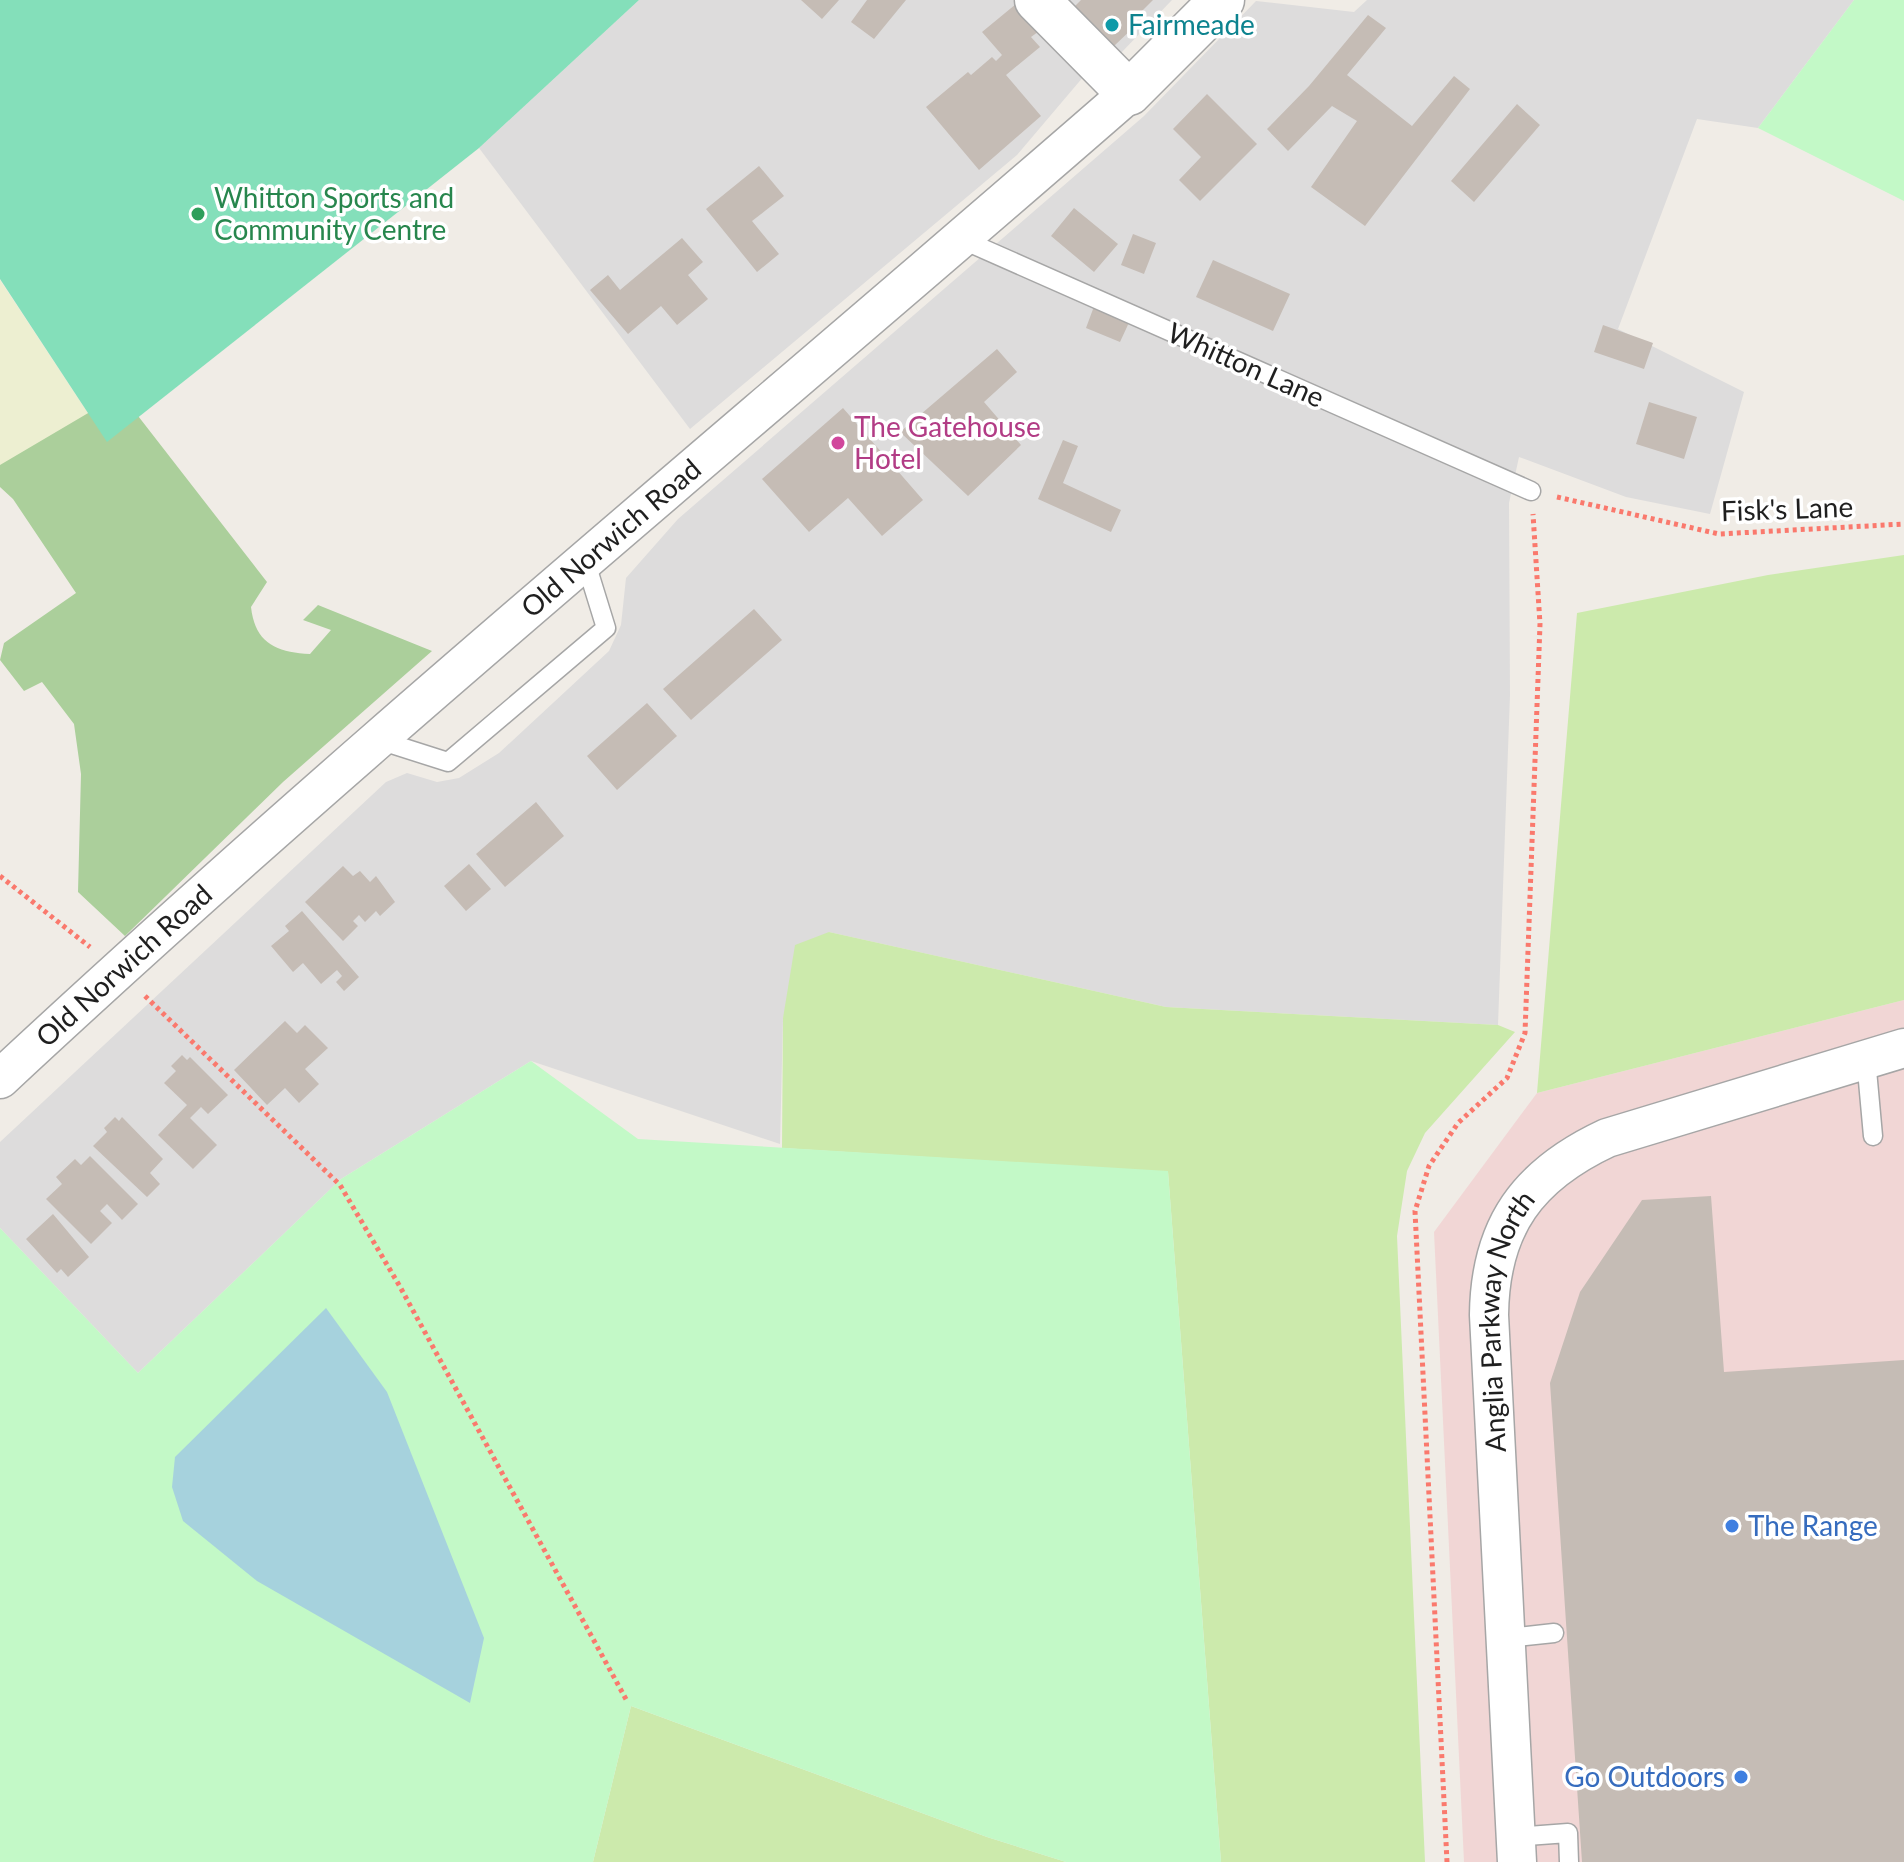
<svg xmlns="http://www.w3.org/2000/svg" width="1904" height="1862" font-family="Lato,sans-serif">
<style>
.residential{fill:#dddcdc}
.commercial{fill:#f1d6d5}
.farmland{fill:#edefd1}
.grass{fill:#cceaac}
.forest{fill:#abcf9b}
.park{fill:#c3f9c7}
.pitch{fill:#84dfba}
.water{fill:#a6d2dd}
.building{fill:#c5bcb5}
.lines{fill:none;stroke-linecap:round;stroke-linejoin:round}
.service-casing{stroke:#a6a6a6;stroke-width:21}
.minor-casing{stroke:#a6a6a6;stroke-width:41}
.tertiary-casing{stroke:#a6a6a6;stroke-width:47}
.path{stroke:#fa796d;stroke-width:5;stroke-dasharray:4 4;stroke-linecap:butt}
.service{stroke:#fff;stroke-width:18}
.minor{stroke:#fff;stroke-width:38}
.tertiary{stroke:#fff;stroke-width:44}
.culture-dot{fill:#0f9aa8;stroke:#fff;stroke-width:3}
.leisure-dot{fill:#2e9e5b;stroke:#fff;stroke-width:3}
.hotel-dot{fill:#d1479c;stroke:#fff;stroke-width:3}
.shop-dot{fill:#3f7fe0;stroke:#fff;stroke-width:3}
.labels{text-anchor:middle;stroke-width:7;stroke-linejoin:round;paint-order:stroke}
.culture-label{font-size:28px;fill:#0d838f;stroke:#fff;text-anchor:start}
.leisure-label{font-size:28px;fill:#27864d;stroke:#fff;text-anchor:start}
.street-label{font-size:28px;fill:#1f1f1f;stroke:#fff}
.hotel-label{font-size:28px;fill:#b23c85;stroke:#fff;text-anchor:start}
.shop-label{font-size:28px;fill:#366cbe;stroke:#fff;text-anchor:start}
</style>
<rect width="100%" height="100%" fill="#f0ece6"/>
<path class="residential" d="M639 0H1013L1084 76 1017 155 690 429 479 148Z
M1064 0H1172L1120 54Z
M1367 0H1854L1758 128 1697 119 1618 329 1744 392 1710 514 1626 497 1519 457 1509 503 1510 695 1498 1025 1166 1007 829 932 783 1018 780 1144 531 1061 341 1179 138 1373 0 1228V1142L386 782 407 773 437 782 459 778 499 753 609 651 621 625 626 578 678 519 1144 116 1256 1 1354 12Z"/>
<path class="commercial" d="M1904 1000V1862H1464L1434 1232 1537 1093Z"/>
<path class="farmland" d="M0 280 107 442 0 478Z"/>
<path class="grass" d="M1904 555V1000L1537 1093 1577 613 1768 575Z
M829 932 1166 1007 1498 1025 1515 1032 1425 1133 1407 1171 1397 1236 1425 1862H1221L1168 1172 782 1148 783 1018 795 945Z
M631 1706 987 1837 1066 1862H593Z"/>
<path class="forest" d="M95 409 135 412 267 582 251 607C255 643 276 652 310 654L331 630 303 620 318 605 432 651 283 782 125 936 78 892 81 774 74 724 42 682 24 691 0 660 4 643 76 593 13 499 0 487V465Z"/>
<path class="park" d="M1854 0H1904V201L1758 128Z
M531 1061 638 1139 1168 1171 1221 1862H1066L987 1837 631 1706 593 1862H0V1228L138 1373 341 1179Z"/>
<path class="pitch" d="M0 0H639L479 148 107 442 0 279Z"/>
<path class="water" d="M326 1308 387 1392 484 1638 470 1703 257 1581 183 1521 172 1487 175 1457Z"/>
<path class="building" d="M801 0H839L822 19Z
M867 0H906L874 39 851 22Z
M1081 0H1153L1130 23 1134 27 1114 46 1074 7Z
M1016 4 1042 29 1031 37 1040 47 1006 75 1041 116 979 170 926 107 968 72 971 75 992 57 996 61 1002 55 982 32Z
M1368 15 1386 28 1347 75 1412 126 1454 76 1470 89 1365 226 1311 187 1357 121 1332 106 1288 151 1267 129 1309 86Z
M1207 94 1257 144 1200 201 1179 180 1201 157 1173 129Z
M1517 104 1540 125 1474 202 1451 181Z
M759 166 784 196 752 221 779 254 757 272 706 209Z
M1074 208 1118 244 1094 272 1051 236Z
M1133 234 1156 243 1144 274 1121 265Z
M682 238 703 262 688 275 708 299 677 325 661 306 628 334 590 290 608 275 620 290Z
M1213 260 1290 294 1273 331 1196 297Z
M1096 301 1132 316 1120 342 1086 328Z
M1603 325 1653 343 1644 369 1594 352Z
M997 349 1017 372 984 402 1021 445 968 496 900 432Z
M1649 402 1697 417 1684 459 1636 444Z
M843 408 923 500 882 536 848 498 809 532 762 479Z
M1063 440 1078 446 1063 483 1121 510 1111 532 1038 499Z
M754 609 782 640 691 720 663 689Z
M647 703 677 736 617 790 587 756Z
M536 802 564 836 505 887 476 854Z
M469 864 491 889 466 911 444 886Z
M343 866 353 876 360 871 370 882 376 876 395 902 380 916 376 911 365 922 359 915 353 921 358 926 343 941 305 902Z
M302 911 359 977 344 991 336 982 342 976 337 970 321 984 303 963 293 972 271 946 289 931 285 926Z
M285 1021 297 1033 305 1025 328 1048 305 1069 319 1084 299 1103 285 1088 267 1105 234 1070Z
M182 1055 187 1060 190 1057 228 1095 208 1114 201 1107 190 1118 217 1145 193 1169 158 1135 187 1105 164 1083 176 1071 171 1066Z
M115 1117 119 1121 122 1117 163 1159 150 1173 160 1184 147 1197 93 1146 107 1132 104 1128Z
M90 1156 138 1204 122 1220 107 1204 100 1211 112 1223 91 1244 46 1199 62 1184 56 1177 75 1159 81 1165Z
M1711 1196 1724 1372 1904 1360V1862H1582L1550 1383 1580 1292 1642 1200Z
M53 1214 89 1257 68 1277 61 1269 57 1273 26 1239Z"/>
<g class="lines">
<g class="service-casing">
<path id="service" d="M961 239 1531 491
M379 740 448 762 606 628 585 560
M1866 1059 1873 1136
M1507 1638 1554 1633
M1515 1837 1568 1833 1569 1862"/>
</g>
<g class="minor-casing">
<g id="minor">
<path id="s1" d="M0 1079C366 738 753 421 1129 93"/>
<path id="s2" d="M1517 1862 1489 1315C1490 1226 1528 1175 1607 1138L1904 1048"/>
</g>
</g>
<g class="tertiary-casing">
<path id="tertiary" d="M1037 0 1129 93 1222 0"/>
</g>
<path class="path" d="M1557 497 1719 534 1904 524
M0 876 90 947
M145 996 340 1185 399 1285 627 1701
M1447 1862 1415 1211 1429 1166 1458 1123 1507 1078 1525 1033 1540 624 1533 514"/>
<use href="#service" class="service"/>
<use href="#minor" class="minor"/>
<use href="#tertiary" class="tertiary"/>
</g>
<circle class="culture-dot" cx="1112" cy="25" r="8"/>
<circle class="leisure-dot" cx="198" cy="214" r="8"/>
<circle class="hotel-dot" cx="838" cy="443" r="8"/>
<g class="shop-dot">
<circle cx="1732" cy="1526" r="8"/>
<circle cx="1741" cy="1777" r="8"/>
</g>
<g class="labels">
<g class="culture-label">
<text x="1128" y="35">Fairmeade</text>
</g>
<g class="leisure-label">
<text x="214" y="208">Whitton Sports and<tspan x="214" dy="32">Community Centre</tspan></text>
</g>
<g class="street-label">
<text transform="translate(1246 365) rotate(24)" y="10">Whitton Lane</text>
<text transform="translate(1787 509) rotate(-2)" y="10">Fisk's Lane</text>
<text dy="10" stroke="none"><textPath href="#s1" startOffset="816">Old Norwich Road</textPath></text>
<text dy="10" stroke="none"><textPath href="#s1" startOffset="168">Old Norwich Road</textPath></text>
<text dy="10" stroke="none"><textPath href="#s2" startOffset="544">Anglia Parkway North</textPath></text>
</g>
<g class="hotel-label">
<text x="854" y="437">The Gatehouse<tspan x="854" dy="32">Hotel</tspan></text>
</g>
<g class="shop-label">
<text x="1748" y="1536">The Range</text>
<text x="1725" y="1787" text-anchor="end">Go Outdoors</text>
</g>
</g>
</svg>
